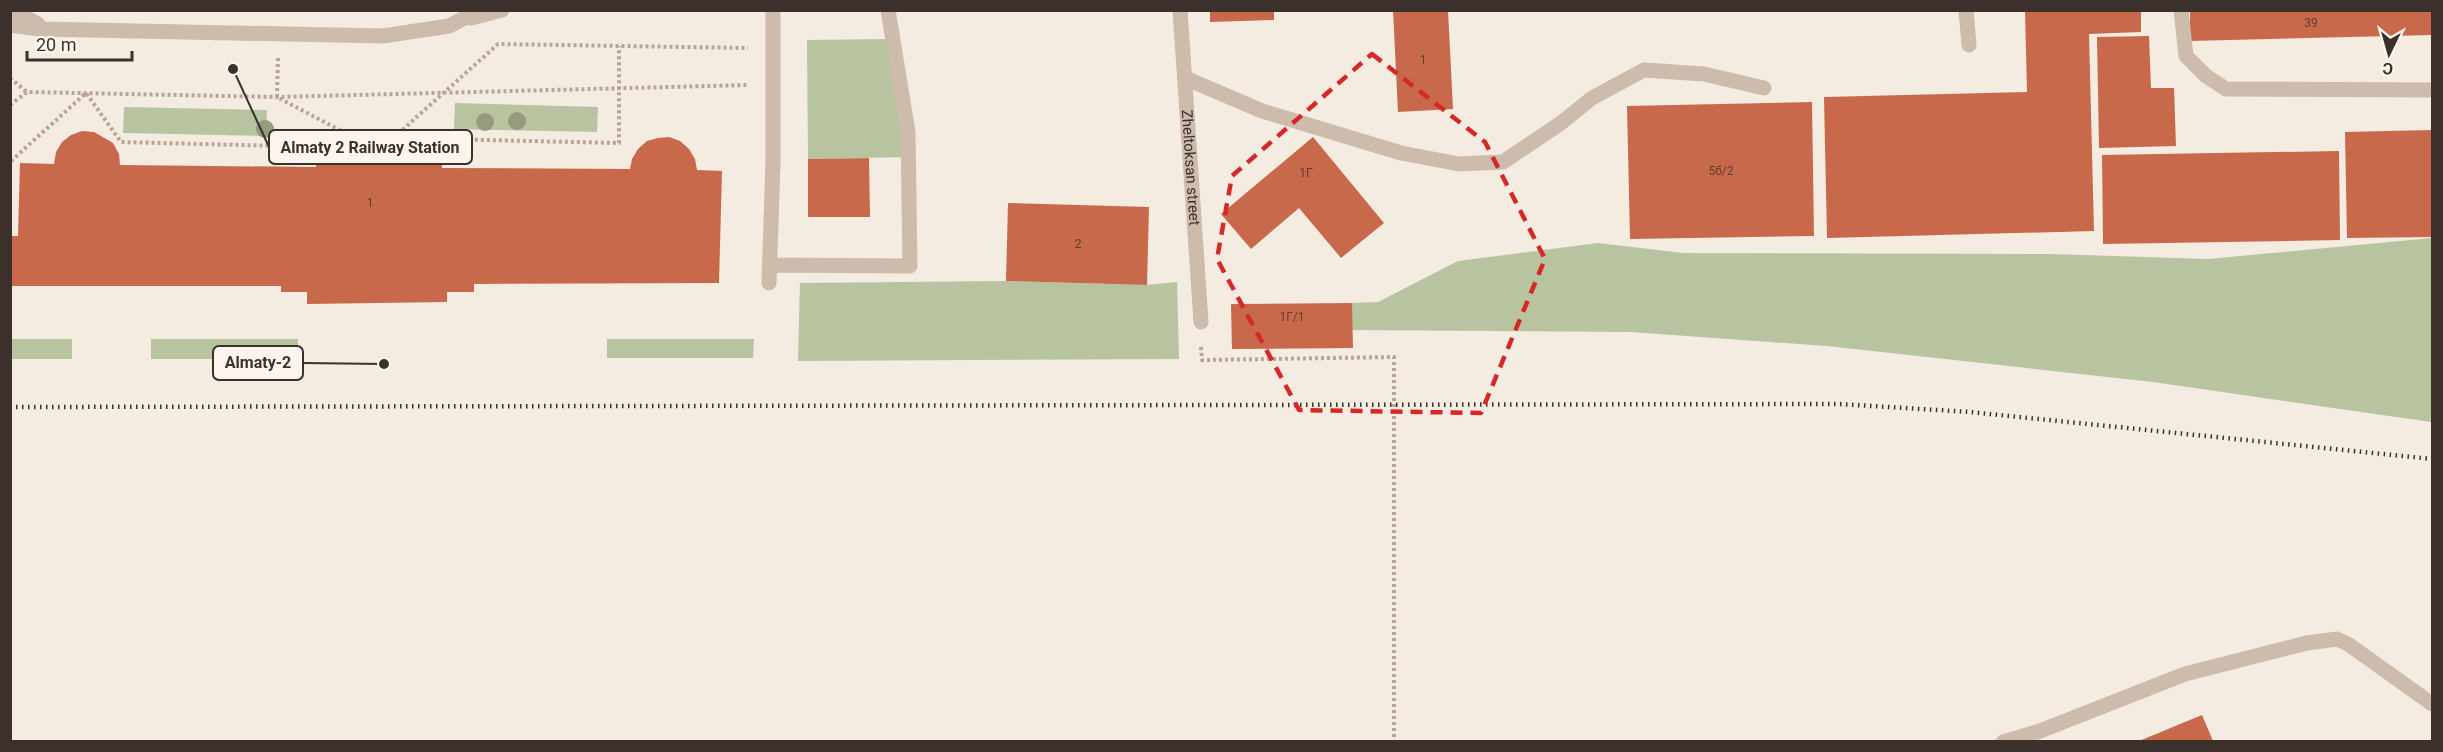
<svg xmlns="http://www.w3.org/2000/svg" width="2443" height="752" font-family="Roboto,sans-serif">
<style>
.green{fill:#b8c4a0}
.building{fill:#c8694b}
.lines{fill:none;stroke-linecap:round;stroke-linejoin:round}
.path{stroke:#b9a596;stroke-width:4;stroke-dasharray:3 3;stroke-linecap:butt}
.lane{stroke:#cdbbac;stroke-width:15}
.street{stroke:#cdbbac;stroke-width:15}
.rail{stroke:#3b302b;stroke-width:4.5;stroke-dasharray:1.5 4.5;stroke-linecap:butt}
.tree{fill:#969b7f}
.marked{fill:none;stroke:#d62828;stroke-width:4.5;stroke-dasharray:12 8;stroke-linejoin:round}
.labels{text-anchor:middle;stroke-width:6;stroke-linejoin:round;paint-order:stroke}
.number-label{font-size:12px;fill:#5e3e33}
.street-label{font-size:15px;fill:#3b302b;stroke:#fbf5ee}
.leader{fill:none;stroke:#3b302b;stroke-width:2}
.callout-dot{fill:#3b302b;stroke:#fbf5ee;stroke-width:2}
.callout{fill:#fbf5ee;stroke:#3b302b;stroke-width:2}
.callout-label{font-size:16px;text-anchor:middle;font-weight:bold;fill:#3b302b}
</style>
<rect width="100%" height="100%" fill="#f4ebe1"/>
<path class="green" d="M892 39 909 157 808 159 807 40Z
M455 103 598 107 597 132 454 129Z
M124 107 267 110 266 136 123 133Z
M2432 238 2431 422 2153 382 1827 346 1631 332 1352 330 1349 303 1378 302 1458 261 1598 243 1683 253 2051 254 2208 259Z
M1006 281 1147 285 1177 282 1179 359 798 361 800 283Z
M10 339H72V359H11Z
M151 339H298V359H151Z
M607 339H754L753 358H607Z"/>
<path class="building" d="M1210 10H1274V20L1210 22Z
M1393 10H1448L1453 109 1398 112Z
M2025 10H2141V32L2089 34 2094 231 1827 238 1824 97 2027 92Z
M2190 10H2432V35L2190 41Z
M2149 36 2151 88H2174L2176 146 2099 148 2097 37Z
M1812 102 1814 236 1630 239 1627 106Z
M2432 130V237L2347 238 2345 132Z
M82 131 94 132 113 143 119 154 120 165 316 167V151H442V168L630 169 632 159 638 149 647 141 658 138 669 137 680 141 689 149 695 159 697 170 722 171 719 283 474 284V292H447V302L307 304V292H281V286H10V236H18L20 163 54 164 56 152 62 142 71 135Z
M1313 137 1384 223 1341 258 1299 208 1251 249 1221 214Z
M2339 151 2340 240 2103 244 2102 155Z
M869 158 870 217H808V159Z
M1008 203 1149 207 1147 285 1006 281Z
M1352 303 1353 348 1232 349 1231 304Z
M2202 715 2213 741H2139Z"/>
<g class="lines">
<path class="path" d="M278 58 277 97 379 151 498 44 748 48
M10 76V205
M10 78 27 92
M10 105 27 92 277 97 748 85
M11 161 86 93 121 142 281 146 352 137 619 143V46
M1201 347 1202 360 1394 357V742"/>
<path class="lane" d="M1966 10 1969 45
M2181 10 2186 56 2206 76 2226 89 2432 90
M1185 78 1262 111 1401 153 1459 164 1503 162 1561 123 1592 98 1644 70 1704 74 1764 88
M769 265 910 266 908 132 888 10
M769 283 773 162V10
M2003 742 2040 731 2185 674 2307 643 2337 639 2348 644 2432 704"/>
<g class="street">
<path d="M12 10 38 24"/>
<path id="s1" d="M1180 10 1201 322"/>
<path d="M471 18 502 10"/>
<path d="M10 25 40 29 383 36 449 26 480 10"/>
</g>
<path class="rail" d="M10 407 1839 404 1970 412 2432 459"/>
</g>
<g class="tree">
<circle cx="517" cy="121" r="9"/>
<circle cx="485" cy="122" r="9"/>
<circle cx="265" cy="129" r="9"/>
</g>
<path class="marked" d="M1372 54 1485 142 1545 259 1481 413 1299 410 1217 259 1232 176Z"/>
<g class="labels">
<g class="number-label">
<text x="2311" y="27">39</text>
<text x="1423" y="64">1</text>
<text x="1721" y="175">5б/2</text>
<text x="1306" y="177">1Г</text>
<text x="370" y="207">1</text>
<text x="1078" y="248">2</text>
<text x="1292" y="321">1Г/1</text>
</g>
<g class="street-label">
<text dy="5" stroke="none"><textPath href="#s1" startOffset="158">Zheltoksan street</textPath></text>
</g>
</g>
<path class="leader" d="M233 69L269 147M384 364L303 363"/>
<g class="callout-dot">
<circle cx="233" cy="69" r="6"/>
<circle cx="384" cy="364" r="6"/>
</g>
<g class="callout">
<rect x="269" y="130" width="203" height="34" rx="6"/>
<rect x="213" y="346" width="90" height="34" rx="6"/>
</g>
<g class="callout-label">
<text x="370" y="153">Almaty 2 Railway Station</text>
<text x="258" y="368">Almaty-2</text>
</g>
<rect width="2443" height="752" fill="none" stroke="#3b302b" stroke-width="24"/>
<g transform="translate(2389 54) rotate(185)" stroke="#fbf5ee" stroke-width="4.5" paint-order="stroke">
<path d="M0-4.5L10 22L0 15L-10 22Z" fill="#3b302b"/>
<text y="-9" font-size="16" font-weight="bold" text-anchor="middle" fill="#3b302b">С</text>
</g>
<path d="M27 51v9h105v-9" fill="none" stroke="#3b302b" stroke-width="3"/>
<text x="36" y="51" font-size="18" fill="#3b302b" stroke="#fbf5ee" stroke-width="4.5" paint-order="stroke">20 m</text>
</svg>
